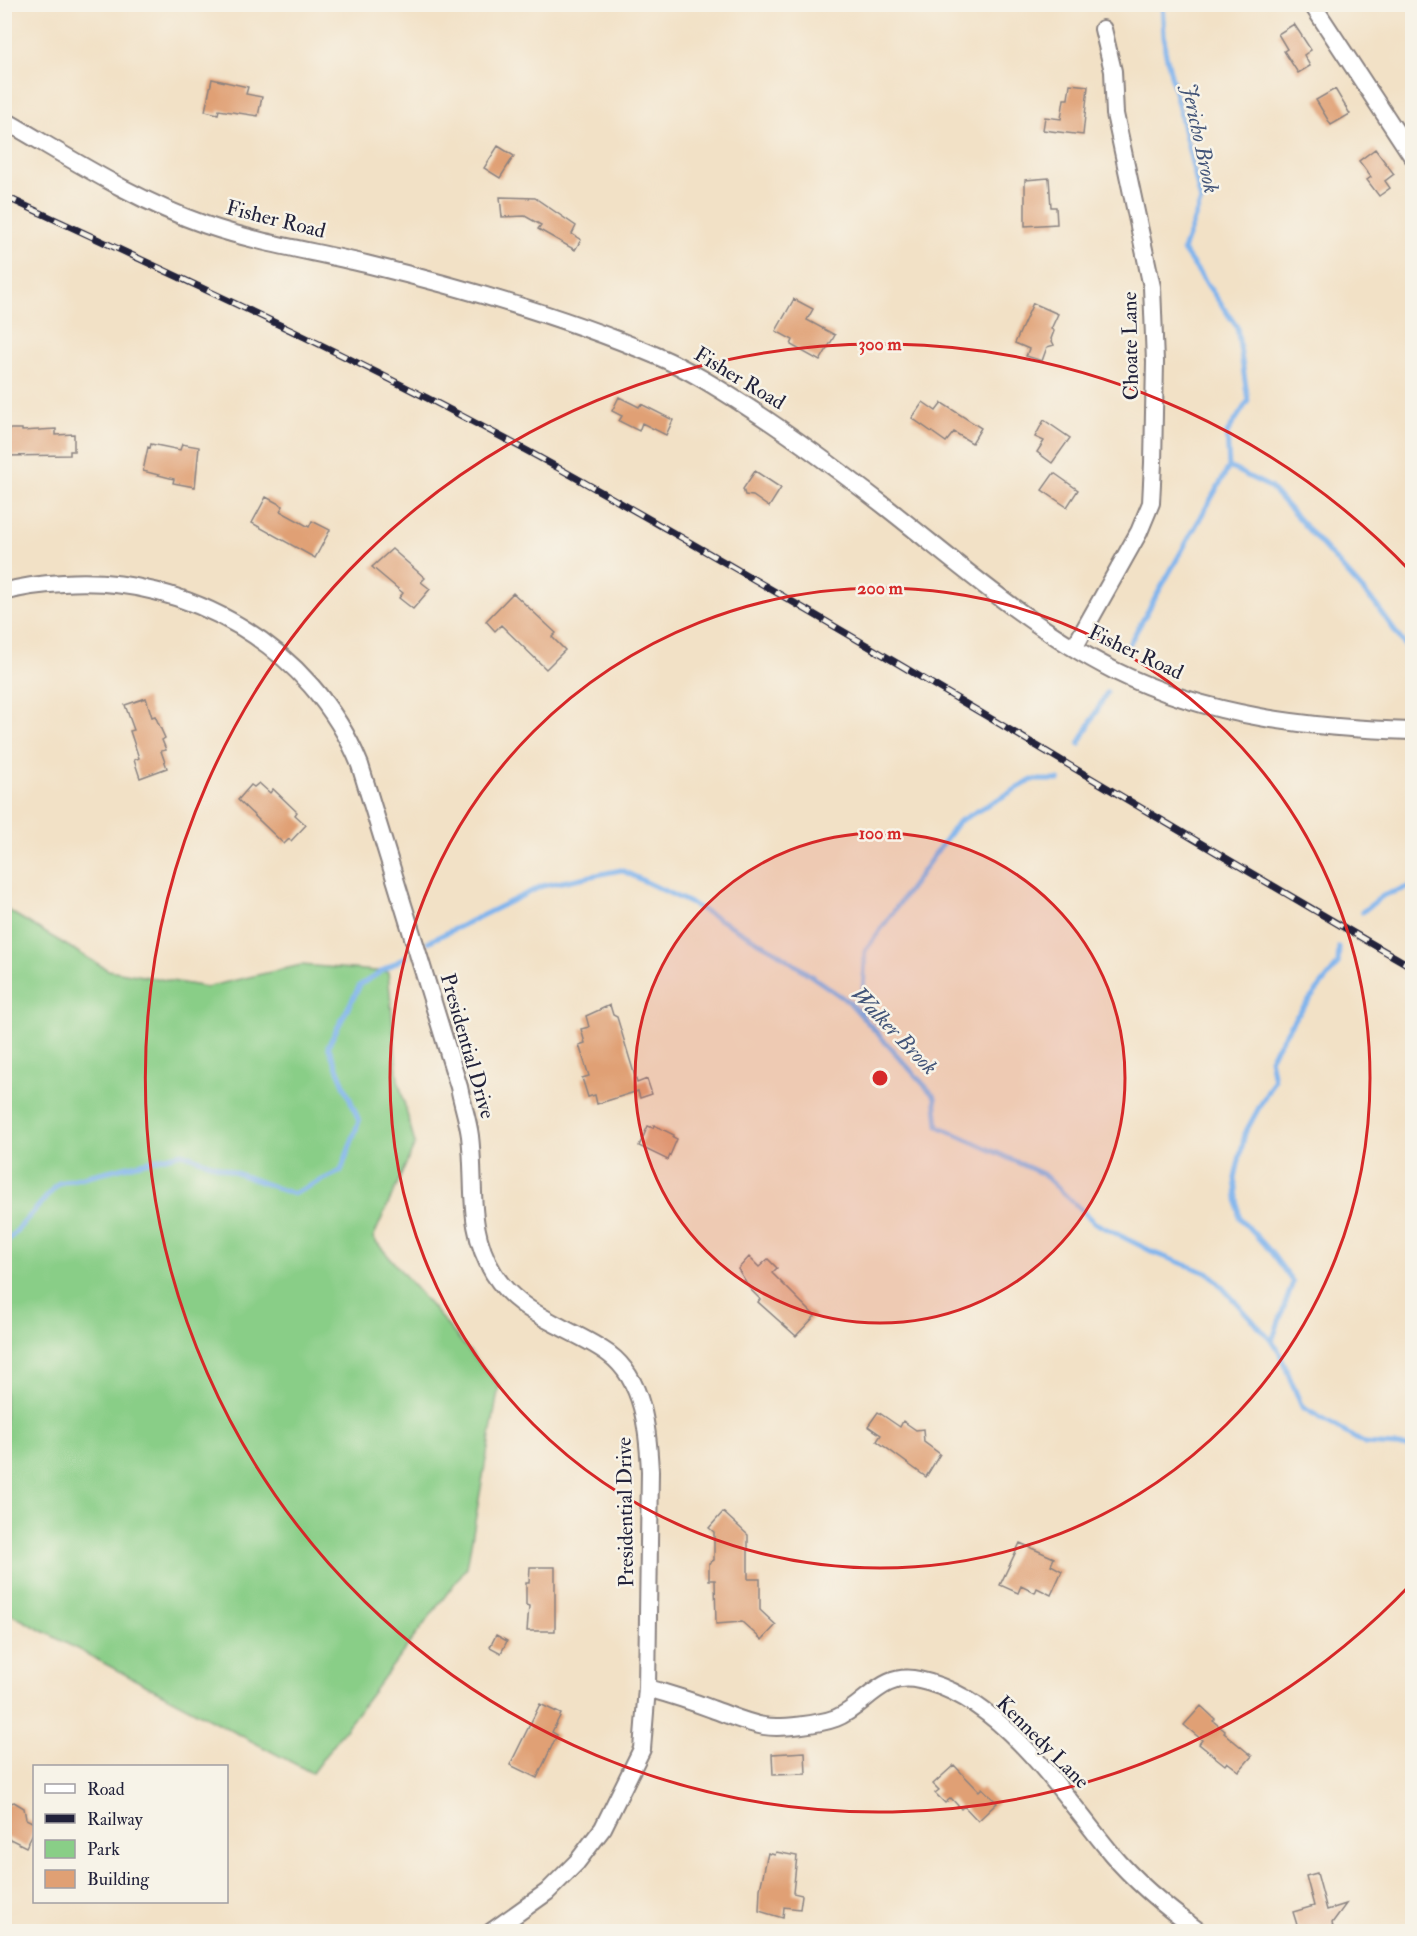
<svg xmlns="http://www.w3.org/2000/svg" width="1417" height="1936" font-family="'IM FELL Double Pica',serif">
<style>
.green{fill:#89ce87;stroke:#567861;stroke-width:1.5}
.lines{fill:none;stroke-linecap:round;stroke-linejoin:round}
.stream{stroke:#7fb4ed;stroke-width:5}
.building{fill:#e0a074}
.minor-casing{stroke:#8a8280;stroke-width:20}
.minor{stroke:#fff;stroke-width:16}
.rail-casing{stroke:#22223b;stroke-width:7}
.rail{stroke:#f7f3e8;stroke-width:4.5;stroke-dasharray:14;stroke-linecap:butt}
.ring{fill:none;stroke:#d62828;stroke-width:3}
.labels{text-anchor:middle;stroke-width:5;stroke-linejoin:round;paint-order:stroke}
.street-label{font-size:21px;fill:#22223b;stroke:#f7f3e8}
.water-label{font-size:22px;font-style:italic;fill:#435579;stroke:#f7f3e8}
.centre{fill:#d62828;stroke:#f7f3e8;stroke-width:3}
.ring-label{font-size:18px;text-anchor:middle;font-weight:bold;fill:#d62828;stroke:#f7f3e8;stroke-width:5;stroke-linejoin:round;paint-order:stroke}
</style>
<rect width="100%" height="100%" fill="#f7f3e8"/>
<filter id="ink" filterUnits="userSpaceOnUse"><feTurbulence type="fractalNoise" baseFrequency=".0167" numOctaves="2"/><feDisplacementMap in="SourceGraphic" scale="12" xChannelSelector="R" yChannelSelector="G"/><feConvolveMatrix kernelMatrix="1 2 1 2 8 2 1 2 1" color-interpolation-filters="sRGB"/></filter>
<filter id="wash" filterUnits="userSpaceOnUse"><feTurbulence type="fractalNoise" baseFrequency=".008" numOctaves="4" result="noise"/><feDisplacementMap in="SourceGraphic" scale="24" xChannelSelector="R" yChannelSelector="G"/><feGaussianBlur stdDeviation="1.35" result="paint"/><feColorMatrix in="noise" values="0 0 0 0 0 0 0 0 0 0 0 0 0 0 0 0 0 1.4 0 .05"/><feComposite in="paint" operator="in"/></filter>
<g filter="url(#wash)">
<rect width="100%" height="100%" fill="#f2e1c6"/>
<path class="green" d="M4 908 108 970 206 987 301 965 388 972 398 1079 415 1144 373 1238 499 1386 467 1567 312 1773 5 1611Z"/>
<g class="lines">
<path class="stream" d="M1162 4 1165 50 1201 201 1183 250 1237 327 1248 401 1227 433 1229 467 1270 487 1376 605 1412 655
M1128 646 1229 467
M1079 744 1107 692
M1362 912 1384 895 1412 886
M428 942 542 886 621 870 692 904 775 951 849 1002 935 1097 938 1126 1043 1174 1095 1223 1157 1254 1210 1274 1277 1347 1302 1407 1365 1444 1412 1447
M862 1016 865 951 958 822 1032 780H1059
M4 1245 59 1183 182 1153 293 1194 341 1171 359 1121 328 1046 360 985 405 957
M1272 1341 1293 1282 1270 1251 1239 1217 1235 1178 1245 1133 1274 1080 1270 1058 1295 1018 1338 964 1339 947"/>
</g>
<g id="blocks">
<path class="building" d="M1294 24 1311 50 1304 55 1310 66 1298 73 1284 51 1287 49 1278 34Z
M212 79 248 87 246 94 262 97 258 116 219 110 218 114 205 111Z
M1070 84 1088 86 1083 135 1043 130 1045 117 1061 119 1064 99H1068Z
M1335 89 1350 114 1331 125 1316 100Z
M498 146 514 156 500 178 484 168Z
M1375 149 1394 174 1385 181 1390 188 1379 196 1367 180 1371 177 1359 161Z
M1049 178 1051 207H1056L1057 224 1025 226V180Z
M500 197 535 198 576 226 572 234 581 240 575 250 538 229 541 225 525 216 502 217Z
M794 299 813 309 807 320 835 335 820 361 791 345 793 340 776 331Z
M1033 303 1058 314 1051 329 1054 331 1051 339 1054 345 1047 347 1042 361 1026 356 1029 349 1015 343Z
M619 397 639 407 641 404 673 420 666 435 642 423 639 431 619 421 622 416 612 411Z
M923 402 936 411 942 403 981 428 972 443 954 432 946 442 912 418Z
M1044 420 1070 438 1052 463 1037 452 1044 441 1035 437Z
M4 429H22V431L56 429V435L74 434V451H70V455L4 456Z
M151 444 180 450 182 444 199 447 195 487 173 483 174 479 143 471 148 447 150 448Z
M755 471 781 488 769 507 753 496 745 495 743 489Z
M1054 473 1078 490 1067 507 1042 490Z
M266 497 283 506 280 511 309 527 312 521 330 530 315 558 252 523Z
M392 549 425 578 421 582 430 589 413 609 399 598 403 593 372 567Z
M513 593 556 633 552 637 565 650 546 669 501 625 495 631 486 621Z
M146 698 152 717 155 716 165 738 162 740 166 750 161 751 167 768 140 778 134 760 139 758 130 731 134 730 125 705Z
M259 783 270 793 273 789 297 812 295 815 306 825 291 841 289 839 284 844 238 800 251 785 254 787Z
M610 1005 613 1015 617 1017 637 1083 647 1079 652 1094 640 1098 638 1091 597 1104 595 1095 588 1097 582 1078 589 1076 579 1045 585 1043 581 1029 589 1027 586 1016Z
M654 1125 674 1135 673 1137 677 1139 668 1160 639 1146 648 1126 653 1128Z
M749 1257 759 1267 768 1259 777 1268 772 1273 815 1316 796 1336 758 1302 760 1299 751 1290 738 1269Z
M878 1412 900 1427 903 1421 916 1430 923 1429 924 1442 940 1454 926 1477 877 1441 881 1435 868 1426Z
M723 1512 748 1535V1579H760V1610L776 1625 762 1640 742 1622 716 1624 715 1580H709V1563L714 1560V1532L709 1528Z
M1020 1543 1054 1558 1051 1565 1062 1571 1051 1595 1037 1588 1035 1593 1021 1586 1018 1593 1000 1585Z
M530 1567H555V1631H527L529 1606 526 1605V1583H529Z
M496 1635 507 1641 501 1653 490 1647Z
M540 1704 561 1714 552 1732 557 1735 537 1778 510 1765Z
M1201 1706 1215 1719 1213 1721 1225 1731 1224 1733 1252 1756 1239 1771 1227 1762 1225 1765 1199 1744 1202 1740 1184 1725Z
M805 1752 806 1774 773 1775 772 1754Z
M954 1765 979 1791 982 1788 997 1803 978 1821 964 1806 961 1809 951 1798 945 1803 935 1793 939 1790 933 1784Z
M14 1802 24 1808 26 1819 34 1823V1831L26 1847 4 1836V1805Z
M776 1852 797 1856 793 1893 802 1895 800 1909 784 1907 783 1918 759 1911 760 1889 768 1853 775 1855Z
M1317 1873 1327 1910 1346 1904 1332 1923 1334 1932H1304L1302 1927 1298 1928 1293 1912 1314 1906 1306 1876Z"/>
</g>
</g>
<g filter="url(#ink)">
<use href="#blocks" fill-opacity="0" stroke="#8a8280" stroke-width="1.5"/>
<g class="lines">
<g class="minor-casing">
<path id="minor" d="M1312 4 1412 156
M4 120C70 158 134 200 206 225 258 243 312 251 366 264 465 288 563 316 657 356 688 369 718 388 746 406 794 437 841 472 886 507 960 565 1030 628 1115 671 1208 717 1311 728 1412 731
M4 592C24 586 43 584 63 583 188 574 313 648 360 765L459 1087C462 1103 468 1120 470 1136 476 1187 466 1228 494 1274 509 1298 532 1312 557 1325 574 1334 593 1342 609 1354 644 1380 648 1431 650 1471L647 1688 642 1749 603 1828 577 1862 547 1892 491 1932
M1074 648 1139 532 1151 503 1153 463 1155 362 1152 287 1115 114 1113 71 1103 29
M647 1688C669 1694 691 1701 712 1709 729 1715 746 1723 764 1726 780 1729 820 1724 836 1718 866 1706 881 1671 919 1680 1002 1697 1061 1793 1111 1853 1136 1883 1168 1909 1200 1932"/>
</g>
<use href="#minor" class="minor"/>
<g class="rail-casing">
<path id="rail" d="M4 196C192 283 381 369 562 470 849 630 1128 803 1412 967"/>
</g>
<use href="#rail" class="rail"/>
</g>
</g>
<circle cx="880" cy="1078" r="245" fill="#d62828" fill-opacity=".12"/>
<g class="ring">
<circle cx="880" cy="1078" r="245"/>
<circle cx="880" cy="1078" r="490"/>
<path d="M1412 1583A734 734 0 1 1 1412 573"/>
</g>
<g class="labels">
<g class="street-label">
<text transform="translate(276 219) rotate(14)" y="7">Fisher Road</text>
<text transform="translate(1130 346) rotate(-91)" y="7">Choate Lane</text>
<text transform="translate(740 378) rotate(31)" y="7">Fisher Road</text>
<text transform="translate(1136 652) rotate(25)" y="7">Fisher Road</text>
<text transform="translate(468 1046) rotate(74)" y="7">Presidential Drive</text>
<text transform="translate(625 1512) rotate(-91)" y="7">Presidential Drive</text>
<text transform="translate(1043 1742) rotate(45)" y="7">Kennedy Lane</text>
</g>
<g class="water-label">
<text transform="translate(1201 138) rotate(78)" y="8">Jericho Brook</text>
<text transform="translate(895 1030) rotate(46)" y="8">Walker Brook</text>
</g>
</g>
<circle cx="880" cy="1078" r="9" class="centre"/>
<g class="ring-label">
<text x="880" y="350">300 m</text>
<text x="880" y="594">200 m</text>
<text x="880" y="839">100 m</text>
</g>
<rect width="1417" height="1936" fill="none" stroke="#f7f3e8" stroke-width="24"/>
<rect x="33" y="1765" width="195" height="138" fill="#f7f3e8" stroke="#a29fa3" stroke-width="1.5"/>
<rect x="45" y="1784" width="30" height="9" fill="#ffffff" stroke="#a29fa3" stroke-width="1.5"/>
<text x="87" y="1795" font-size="18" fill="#22223b">Road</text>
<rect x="45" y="1814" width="30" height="9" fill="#22223b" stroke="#a29fa3" stroke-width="1.5"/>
<text x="87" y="1825" font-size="18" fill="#22223b">Railway</text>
<rect x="45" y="1840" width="30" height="18" fill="#89ce87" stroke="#a29fa3" stroke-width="1.5"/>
<text x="87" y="1855" font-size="18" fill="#22223b">Park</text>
<rect x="45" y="1870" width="30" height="18" fill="#e0a074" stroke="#a29fa3" stroke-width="1.5"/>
<text x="87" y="1885" font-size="18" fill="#22223b">Building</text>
</svg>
